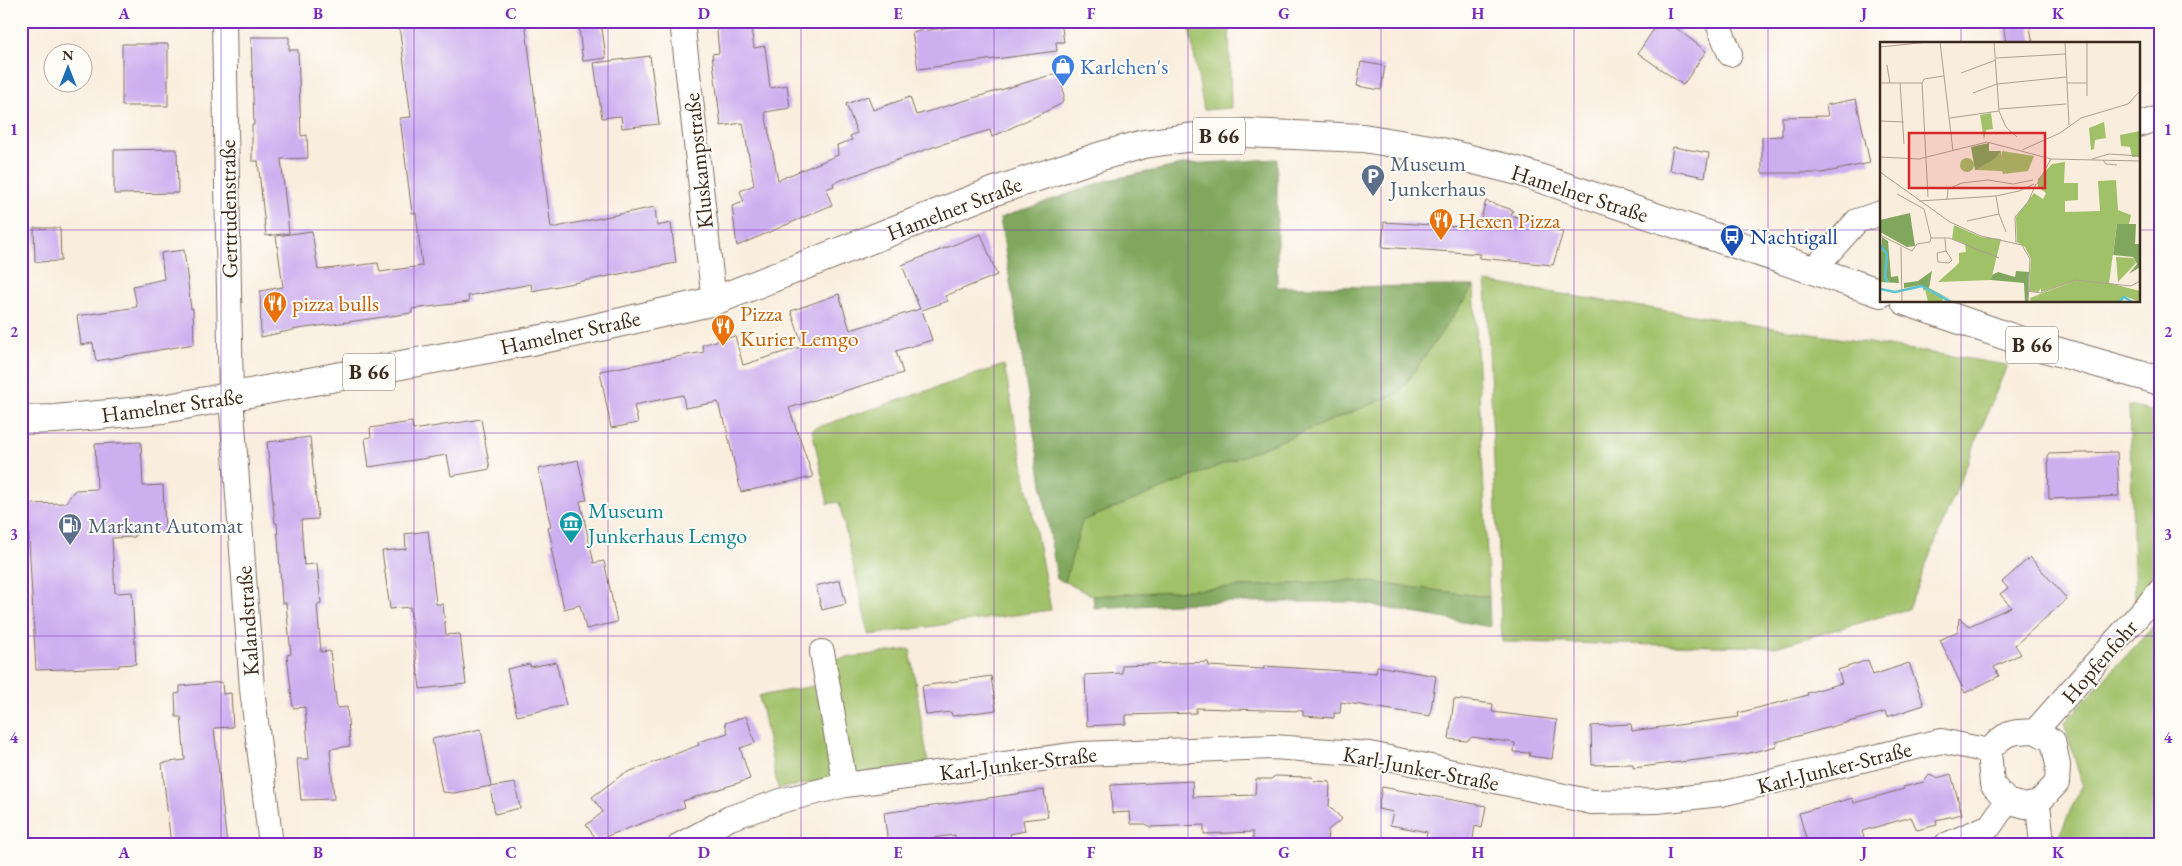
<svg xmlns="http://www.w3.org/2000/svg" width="2182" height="866" font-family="'EB Garamond',serif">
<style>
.green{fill:#a1c169;stroke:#6e7644}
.forest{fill:#80a75d;stroke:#5e683e}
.building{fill:#ccafef}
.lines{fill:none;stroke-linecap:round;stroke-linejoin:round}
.street-casing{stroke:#7e6e61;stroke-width:26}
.primary-casing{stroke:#7e6e61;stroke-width:30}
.street{stroke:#fff;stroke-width:24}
.primary{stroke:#fff;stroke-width:28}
.grid{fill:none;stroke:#7b2cbf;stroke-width:1;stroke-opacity:0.55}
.labels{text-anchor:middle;stroke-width:4;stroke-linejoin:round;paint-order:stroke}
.shield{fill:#fdfcf7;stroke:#75695f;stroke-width:1}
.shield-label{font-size:21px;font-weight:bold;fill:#3b2a1e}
.shop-label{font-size:22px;fill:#366cbe;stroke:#fdfcf7;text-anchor:start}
.street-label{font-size:22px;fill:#3b2a1e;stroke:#fdfcf7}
.service-label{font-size:22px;fill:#4e5e75;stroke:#fdfcf7;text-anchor:start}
.food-label{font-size:22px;fill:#c56008;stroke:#fdfcf7;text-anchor:start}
.transit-label{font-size:22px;fill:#164399;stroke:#fdfcf7;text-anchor:start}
.culture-label{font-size:22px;fill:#0d838f;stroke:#fdfcf7;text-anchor:start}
.inset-river{fill:none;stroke:#58c3d2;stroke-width:2.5}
.inset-road{fill:none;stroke:#ad9f91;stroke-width:1}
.view{fill:#d62828;fill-opacity:0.15;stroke:#d62828;stroke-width:2.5}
.inset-edge{fill:none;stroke:#3b2a1e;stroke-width:2.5}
.neatline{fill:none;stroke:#7b2cbf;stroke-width:2}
.grid-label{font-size:16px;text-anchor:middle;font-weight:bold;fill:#7b2cbf}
</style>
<rect width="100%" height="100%" fill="#fdfcf7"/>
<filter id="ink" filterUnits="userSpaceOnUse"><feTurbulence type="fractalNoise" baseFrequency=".02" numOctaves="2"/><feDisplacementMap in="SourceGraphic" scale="10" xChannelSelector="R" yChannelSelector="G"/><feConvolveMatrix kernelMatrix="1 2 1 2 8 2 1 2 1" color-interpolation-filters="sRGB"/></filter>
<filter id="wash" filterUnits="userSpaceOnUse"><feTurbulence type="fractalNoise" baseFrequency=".0096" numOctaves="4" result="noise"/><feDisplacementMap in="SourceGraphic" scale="20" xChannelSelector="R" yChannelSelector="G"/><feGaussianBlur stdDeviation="1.12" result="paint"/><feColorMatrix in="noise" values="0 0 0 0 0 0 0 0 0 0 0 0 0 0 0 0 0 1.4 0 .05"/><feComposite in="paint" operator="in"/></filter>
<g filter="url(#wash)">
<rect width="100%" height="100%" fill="#f9edde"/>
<path class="green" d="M1188 21H1229L1231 108 1204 110Z
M1486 282 2007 365 1908 609 1775 647 1502 642Z
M1474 286 1489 597 1354 580 1093 596 1065 582 1082 521 1399 393Z
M1004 365 1051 610 869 635 839 502 828 504 812 429Z
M2129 406 2161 413V569L2135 598Z
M2161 618V845H2058L2059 836 2082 784 2064 723Z
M910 649 928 763 852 775 831 660Z
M818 685 836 778 778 789 759 696Z"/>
<path class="forest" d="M1277 159V287L1474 286 1399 393 1082 521 1065 582 1057 579 1000 218 1108 180 1187 164Z
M1354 580 1489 597 1490 627 1353 602H1219L1094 608 1093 596Z"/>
<g id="blocks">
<path class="building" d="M431 21H525L551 228 655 207 657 226 671 223 676 263 532 291 531 284 468 296 469 302 412 309V313L298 329 261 337 260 291 283 287 276 236 312 231 318 270 378 263 380 272 422 266 416 213H412L400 118 411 117 399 25Z
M578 21H601L606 58 583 61Z
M716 21H750L754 48 765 46 770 88 787 85 790 108 765 112 778 180 838 155 837 145 852 140 850 136 857 133 846 104 868 96 873 110 910 97 916 115 1061 72 1064 97 1062 103 1057 106 992 137 990 130 936 146 833 183 834 186 826 189 832 205 737 246 732 206 744 202 740 191 754 185 743 123 721 126 712 54 719 53Z
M961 21H1061L1064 42H1056L1057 51 918 69 912 32 961 26Z
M1659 21H1667L1706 51 1683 85 1638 53Z
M2003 21H2029L2033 44H2006Z
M251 37H289V50H298L301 136 307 135 308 158 281 159 289 233 266 236 258 161H252V125H254Z
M122 44H168V106H122Z
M650 56 659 124 622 128 621 116 602 118 594 63Z
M1361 62 1385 66 1381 90 1357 86Z
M1856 99 1870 163 1822 173H1762V137L1782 136V117L1828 116 1826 105Z
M1673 147 1709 153 1705 177 1669 170Z
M177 149 178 193 114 194V150Z
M1486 201 1513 210 1511 215 1563 232 1553 265 1479 258 1481 254 1382 247 1384 222 1478 228Z
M34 228H60L61 261 35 262Z
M981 234 997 275 945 296 948 301 922 310 932 340 896 351 903 373 789 408 813 477 741 492 724 418H722L718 402 685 408 683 395 634 405 638 423 611 428 600 371 704 352 702 345 735 336 743 365 803 346 791 311 839 294 850 330 920 309 902 265Z
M184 250 191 309 193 308 194 344 96 361 93 343 81 345 77 316 137 307 133 286 164 279 161 253Z
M481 419 490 469 451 476 447 455 369 467 365 438 371 437 370 428 412 422 413 430Z
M310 437 318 519 301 520 304 565 317 564 321 604 317 605 321 652 330 651 337 708 347 707 350 746 330 749 334 799 301 800 297 759H309L305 707 293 708 287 655 291 654 288 624 286 603H282L277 523H275L267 442Z
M141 442 143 486 163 485 165 532 135 533V537L112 538 115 593 132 592 136 664 119 665V667L36 670 27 504 65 503 75 490 97 489 95 444Z
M2117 452 2119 496 2049 499 2048 454Z
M578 460 587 500 580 501 594 563 604 561 617 622 586 629 580 605 564 609 551 548H553L548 528 551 527 538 469Z
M428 531 436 604H443L446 635 460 634 466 684 420 689 410 607 390 609 382 551 406 549 405 534Z
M2030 557 2067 599 2015 645 2021 654 1994 667 1999 676 1965 693 1940 640 1958 631 1959 618 1969 626 2011 607 2000 594 2008 588 2002 582Z
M840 580 846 604 822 610 816 586Z
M1868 660 1873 675 1909 663 1924 705 1887 717 1885 712 1776 742 1777 746 1745 754 1633 768V764L1592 765 1591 726 1631 724 1632 731 1739 717 1738 713 1808 695 1807 693 1842 683 1838 670Z
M556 662 566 705 517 716 507 669 530 664V667Z
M1208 662 1209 666 1264 669V666L1376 673 1377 666 1436 676 1430 716 1341 702 1340 713H1334V718L1303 716V711L1196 708V713L1126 715V724L1087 726 1085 675 1122 673V665Z
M991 676 996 710 952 716 951 712 926 715 922 686Z
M222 682 223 694 231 693 233 727 214 728 227 845H171L162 763 185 760 181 717H176L175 694 180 693V686Z
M1454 699 1493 704 1492 712 1557 720 1552 759 1529 756 1530 753 1514 752 1515 743 1472 737 1467 741 1449 739Z
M746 716 755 743 740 748 750 779 683 801 685 807 597 840 586 825 603 812 592 797 623 774 699 745 698 742 728 733 725 723Z
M481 729 491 786 454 793 442 792 432 739Z
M1951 774 1962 814 1936 820 1937 825 1917 830 1911 817 1862 831 1866 845H1808L1799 813 1853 798 1854 803 1904 789 1903 787 1924 782 1929 775 1937 778Z
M1275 776 1311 777 1315 781 1330 782 1329 806 1342 819 1328 830 1327 843 1253 840V832L1204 834V825L1150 827 1146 824H1131L1130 812 1112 813 1111 785 1192 781 1193 797 1255 795 1256 779H1271Z
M515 783 520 808 495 814 490 787Z
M1382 787 1486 806 1482 828 1475 826 1472 845H1438L1425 843 1427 832 1390 825 1393 812 1378 809Z
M1044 790 1048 817 1023 820 1025 831 1010 834 1011 839 972 845 971 840 956 842 955 835 888 844 884 813Z"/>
</g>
</g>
<g filter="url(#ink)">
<use href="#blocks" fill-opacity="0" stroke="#7e6e61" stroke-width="1"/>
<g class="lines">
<g class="street-casing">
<path id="street" d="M224 21 231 397 252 689 271 845
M682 21 714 301
M1717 21 1730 54
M2138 125 2161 117
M1814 269 1857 221 1881 213
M822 652 845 785
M2035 731 2053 741 2058 765 2057 783 2038 803 2025 806 2007 801 1992 784 1989 751C2006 731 2011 732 2035 731L2161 590
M2038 803 2042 845
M680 845 730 818 784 800 845 785 1080 754 1273 747 1370 754 1592 802 1657 801 1721 794 1941 741 1989 751
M1946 845 1990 826 2007 801"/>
</g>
<g class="primary-casing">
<path id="primary" d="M1905 301 2024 342 2161 381
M21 420 55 419 163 409 569 334 714 301 989 193 1101 156 1144 144 1186 138 1246 133 1363 138 1430 149 1518 171 1881 293"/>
</g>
<use href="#street" class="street"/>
<use href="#primary" class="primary"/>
</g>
</g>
<path class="grid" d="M221 21V845M414 21V845M608 21V845M801 21V845M994 21V845M1188 21V845M1381 21V845M1574 21V845M1768 21V845M1961 21V44M21 230H1881M2138 230H2161M1961 301V845M21 433H2161M21 636H2161"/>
<defs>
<g id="shop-pin" transform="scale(1.25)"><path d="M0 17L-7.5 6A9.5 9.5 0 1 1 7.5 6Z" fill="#3f7fe0" stroke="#fdfcf7"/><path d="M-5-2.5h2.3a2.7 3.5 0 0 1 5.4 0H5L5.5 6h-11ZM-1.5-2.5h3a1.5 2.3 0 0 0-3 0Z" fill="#fff"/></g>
<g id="parking-pin" transform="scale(1.25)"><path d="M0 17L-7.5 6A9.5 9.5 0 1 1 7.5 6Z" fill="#5c6f8a" stroke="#fdfcf7"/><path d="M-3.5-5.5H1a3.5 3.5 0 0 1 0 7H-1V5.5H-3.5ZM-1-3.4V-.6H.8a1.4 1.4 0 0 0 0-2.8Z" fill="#fff"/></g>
<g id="restaurant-pin" transform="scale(1.25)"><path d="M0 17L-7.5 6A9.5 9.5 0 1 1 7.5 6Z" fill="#e8710a" stroke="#fdfcf7"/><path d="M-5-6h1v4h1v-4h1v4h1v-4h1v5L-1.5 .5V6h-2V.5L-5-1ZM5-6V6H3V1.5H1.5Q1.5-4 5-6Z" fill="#fff"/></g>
<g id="bus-pin" transform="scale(1.25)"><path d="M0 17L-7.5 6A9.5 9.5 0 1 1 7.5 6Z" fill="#1a4fb4" stroke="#fdfcf7"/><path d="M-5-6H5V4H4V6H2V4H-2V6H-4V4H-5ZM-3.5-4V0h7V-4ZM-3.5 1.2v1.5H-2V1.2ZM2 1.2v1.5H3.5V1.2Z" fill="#fff"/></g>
<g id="museum-pin" transform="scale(1.25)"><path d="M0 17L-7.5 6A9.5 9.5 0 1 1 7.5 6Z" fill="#0f9aa8" stroke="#fdfcf7"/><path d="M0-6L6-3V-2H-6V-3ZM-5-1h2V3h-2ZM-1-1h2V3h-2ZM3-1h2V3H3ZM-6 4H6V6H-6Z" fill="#fff"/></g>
<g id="fuel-pin" transform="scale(1.25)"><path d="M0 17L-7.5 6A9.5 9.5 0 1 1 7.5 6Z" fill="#5c6f8a" stroke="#fdfcf7"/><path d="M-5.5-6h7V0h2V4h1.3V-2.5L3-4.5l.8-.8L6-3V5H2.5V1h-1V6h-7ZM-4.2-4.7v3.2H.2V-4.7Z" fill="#fff"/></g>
</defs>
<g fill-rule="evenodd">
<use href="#shop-pin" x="1063" y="66"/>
<use href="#parking-pin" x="1373" y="176"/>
<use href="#restaurant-pin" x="1441" y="220"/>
<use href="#bus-pin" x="1732" y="236"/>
<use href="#restaurant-pin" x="275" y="303"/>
<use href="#restaurant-pin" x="723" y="326"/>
<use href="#museum-pin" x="571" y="523"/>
<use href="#fuel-pin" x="70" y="525"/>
</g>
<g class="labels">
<g class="shield">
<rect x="1193" y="117.5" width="52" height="37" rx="4"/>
<rect x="2006" y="326.5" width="52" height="37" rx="4"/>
<rect x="343" y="353.5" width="52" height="37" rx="4"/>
</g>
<g class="shield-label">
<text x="1219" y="143">B 66</text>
<text x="2032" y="352">B 66</text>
<text x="369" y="379">B 66</text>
</g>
<g class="shop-label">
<text x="1080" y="74">Karlchen's</text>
</g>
<g class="street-label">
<text transform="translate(698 161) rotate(-96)" y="8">Kluskampstraße</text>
<text transform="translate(1580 193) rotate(18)" y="8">Hamelner Straße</text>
<text transform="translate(954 208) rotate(-21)" y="8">Hamelner Straße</text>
<text transform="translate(228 209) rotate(-91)" y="8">Gertrudenstraße</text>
<text transform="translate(570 332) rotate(-12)" y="8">Hamelner Straße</text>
<text transform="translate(172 405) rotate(-8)" y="8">Hamelner Straße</text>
<text transform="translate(247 621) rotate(-94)" y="8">Kalandstraße</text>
<text transform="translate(2099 661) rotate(-49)" y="8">Hopfenfohr</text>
<text transform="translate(1018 763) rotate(-7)" y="8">Karl-Junker-Straße</text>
<text transform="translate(1834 767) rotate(-14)" y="8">Karl-Junker-Straße</text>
<text transform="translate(1421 768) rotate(11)" y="8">Karl-Junker-Straße</text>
</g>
<g class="service-label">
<text x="1390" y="171">Museum<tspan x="1390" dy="25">Junkerhaus</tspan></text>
<text x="88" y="533">Markant Automat</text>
</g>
<g class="food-label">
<text x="1458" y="228">Hexen Pizza</text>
<text x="292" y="311">pizza bulls</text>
<text x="740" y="321">Pizza<tspan x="740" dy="25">Kurier Lemgo</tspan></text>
</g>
<g class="transit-label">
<text x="1750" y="244">Nachtigall</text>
</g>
<g class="culture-label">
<text x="588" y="518">Museum<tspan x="588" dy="25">Junkerhaus Lemgo</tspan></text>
</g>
</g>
<g transform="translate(1880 42)">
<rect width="260" height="260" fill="#f9edde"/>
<path d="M111 71 113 87 106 88 104 98 100 73ZM224 80 226 96 215 98 214 107 211 108 209 86ZM260 89V115H252L250 105 241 104 240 93ZM121 109 122 115V109L154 114 148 129 123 132 122 129 95 128 97 124 116 116ZM80 123a7 7 0 1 1 14 0a7 7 0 1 1-14 0ZM185 120 184 141H198V158L185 159V170L220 169 218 139 236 138 238 168 251 173 249 182H237L229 241 260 249V260L247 255 238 260H151L150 256 192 240 161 250V246L158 250 149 249 151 217 145 205 137 200 136 175 154 151 163 157 166 151 158 145V137L172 122ZM74 183 101 195 121 197 111 238 58 240 79 221V211L86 210 85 202 72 197ZM236 215 253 216 256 221 238 240ZM45 247 63 256 62 260H48Z" fill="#a1c169"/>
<path d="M109 101V109H121L116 116 95 128 91 105ZM30 171 35 204 27 205 0 190V178ZM237 182H256L255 202H260V225L249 232 257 222 253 215 233 213ZM2 195 8 199 11 235 18 234 19 241 0 240ZM52 229 49 246 75 260 46 246 44 249 42 243 24 246V241L38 239ZM136 229 149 230 148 260H145L144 241 111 238 112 233 118 230 135 235Z" fill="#80a75d"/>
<path class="inset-river" d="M0 203 7 212 5 235 8 240M0 247 15 250 42 244 71 260M239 260 244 255 252 260"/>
<path class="inset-road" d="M60 0 73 109M114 0 119 69 126 85 137 95M185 0 189 83M0 5 48 0M116 16 186 12M7 23 10 41M81 31 116 18M0 41H42M20 41 24 102M42 41 48 155M42 41 44 37 64 34M187 41H207M93 51 117 42 186 35M207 54V0M119 67 186 62M70 76 119 69M0 79 24 80M142 108 180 91 201 76 248 62 260 49M0 115 39 117 107 100 171 117 260 119M212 117 229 112 260 114M223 118 226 122 237 123M0 130 70 180 101 194 142 203 150 217 148 260M157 142 171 117M17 152 44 167 51 196M116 154 119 172 126 190M67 158 68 147 82 141 108 138 133 142 153 138M39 159 116 154 139 149 154 142M87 179 119 172M0 193 32 209 37 202 50 200 51 196H69L119 216M65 196 66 209 72 218 69 221 58 220 57 211 66 209M136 201 135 175 148 160 156 142M21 205 22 260M147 249 161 251 195 238 251 244 260 239"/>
<path class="view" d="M29 91H165V146H29Z"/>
<rect width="260" height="260" class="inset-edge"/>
</g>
<rect width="2182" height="866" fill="none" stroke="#fdfcf7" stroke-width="55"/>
<g transform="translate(68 68)"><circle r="24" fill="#fdfcf7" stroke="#afa8a0"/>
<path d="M0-4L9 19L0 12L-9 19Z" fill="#1f6fb2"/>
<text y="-8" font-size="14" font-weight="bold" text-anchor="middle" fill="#3b2a1e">N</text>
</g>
<rect x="28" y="28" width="2126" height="810" class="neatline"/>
<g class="grid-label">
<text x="124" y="19">A</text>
<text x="318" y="19">B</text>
<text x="511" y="19">C</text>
<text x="704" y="19">D</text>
<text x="898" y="19">E</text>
<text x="1091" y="19">F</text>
<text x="1284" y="19">G</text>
<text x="1478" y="19">H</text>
<text x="1671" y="19">I</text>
<text x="1864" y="19">J</text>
<text x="2058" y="19">K</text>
<text x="14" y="135">1</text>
<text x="2168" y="135">1</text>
<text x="14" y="337">2</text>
<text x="2168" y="337">2</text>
<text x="14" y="540">3</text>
<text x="2168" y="540">3</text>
<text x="14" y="743">4</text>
<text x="2168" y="743">4</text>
<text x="124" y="858">A</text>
<text x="318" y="858">B</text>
<text x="511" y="858">C</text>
<text x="704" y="858">D</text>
<text x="898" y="858">E</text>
<text x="1091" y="858">F</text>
<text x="1284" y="858">G</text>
<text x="1478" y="858">H</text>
<text x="1671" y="858">I</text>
<text x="1864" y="858">J</text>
<text x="2058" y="858">K</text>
</g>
</svg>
